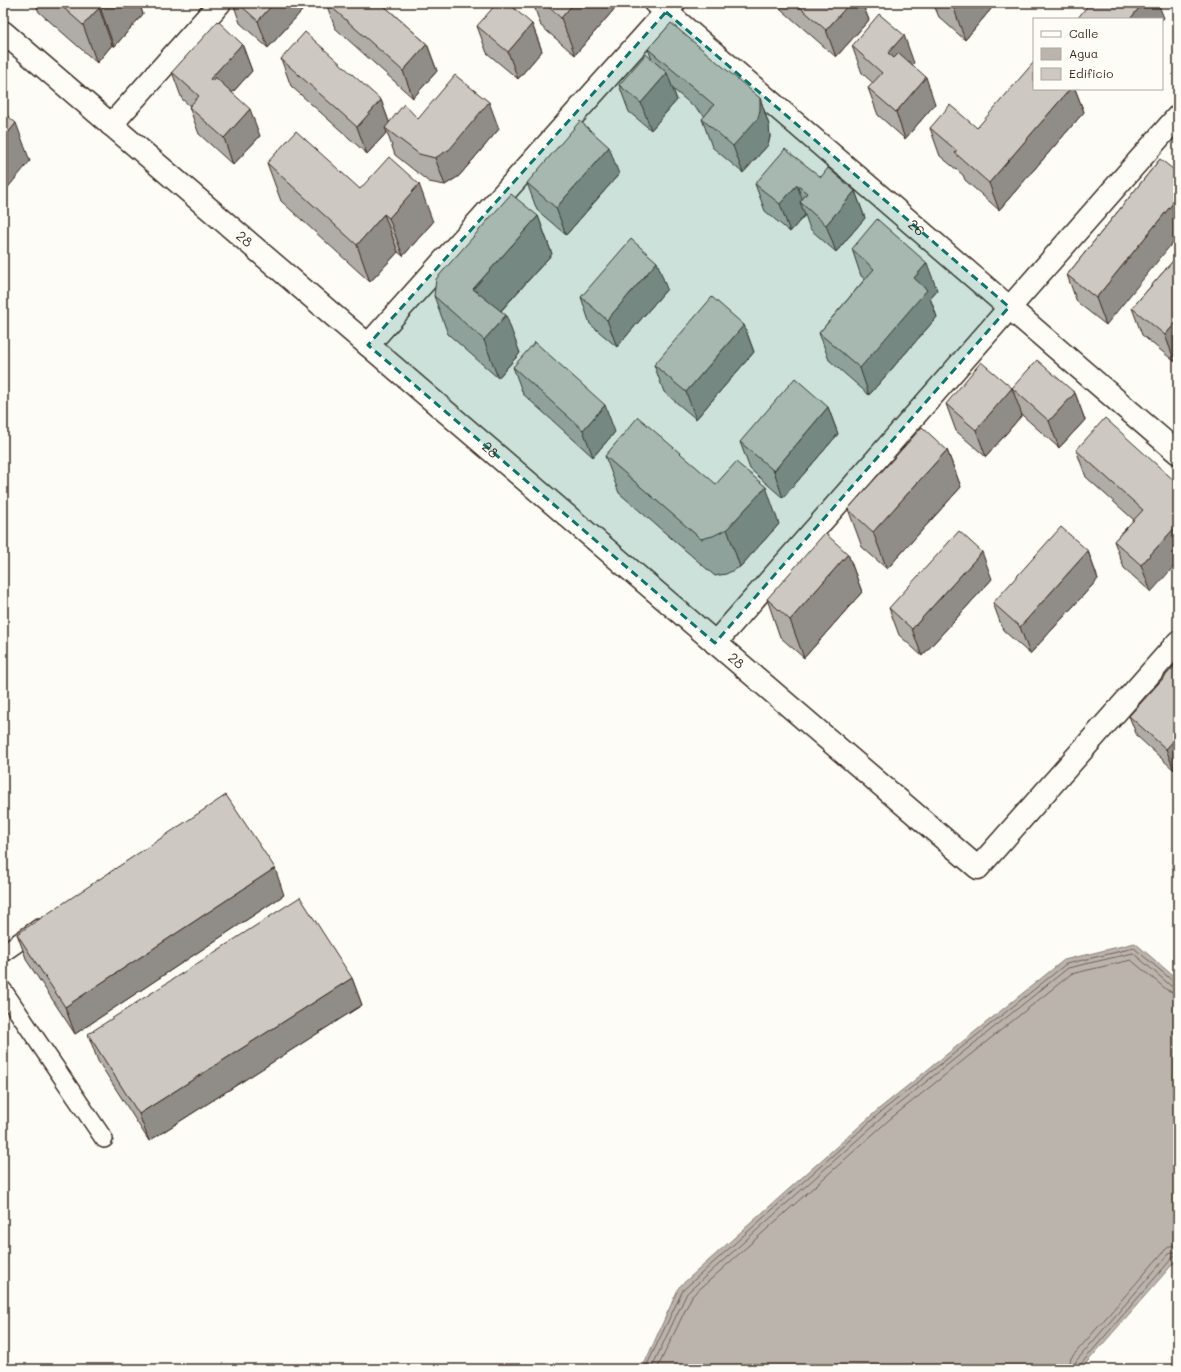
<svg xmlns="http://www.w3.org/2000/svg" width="1181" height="1372" font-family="Mali,sans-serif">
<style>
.water{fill:#bbb4ad;stroke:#887d74}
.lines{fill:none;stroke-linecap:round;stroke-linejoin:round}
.shore{stroke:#6e6157;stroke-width:1}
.service-casing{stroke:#3b2a1e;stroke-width:20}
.minor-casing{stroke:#3b2a1e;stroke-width:25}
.service{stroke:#fdfcf7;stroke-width:17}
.minor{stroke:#fdfcf7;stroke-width:22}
.wall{fill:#b0aca7;stroke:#3b2a1e}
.shaded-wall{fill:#908c88;stroke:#3b2a1e}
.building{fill:#cdc8c2;stroke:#3b2a1e}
.marked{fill:#0f766e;fill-opacity:0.2;stroke:#0f766e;stroke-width:3;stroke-dasharray:8 5;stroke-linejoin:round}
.labels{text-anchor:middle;stroke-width:3.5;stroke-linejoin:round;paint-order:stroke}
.street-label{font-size:14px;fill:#3b2a1e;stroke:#fdfcf7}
</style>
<rect width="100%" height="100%" fill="#fdfcf7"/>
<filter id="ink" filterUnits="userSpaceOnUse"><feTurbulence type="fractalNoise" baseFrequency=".025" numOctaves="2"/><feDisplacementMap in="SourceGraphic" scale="8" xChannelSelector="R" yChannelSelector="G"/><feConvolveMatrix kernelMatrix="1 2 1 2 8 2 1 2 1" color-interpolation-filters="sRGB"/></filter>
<g filter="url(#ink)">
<path class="water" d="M1135 943 1178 980V1258L1081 1369H642L679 1287 880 1108 1064 960Z"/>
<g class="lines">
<path class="shore" d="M645 1369 683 1290 882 1111 1066 964 1134 948 1174 982 1178 983
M651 1369 687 1293 886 1114 1068 968 1133 953 1171 986 1178 988
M657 1369 692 1296 890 1119 1071 974 1131 960 1167 990 1178 994
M1068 1369 1071 1358 1165 1250 1170 1246 1178 1245
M1074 1369 1076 1361 1169 1254 1178 1251
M1079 1369 1080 1365 1173 1257 1178 1256"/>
<g class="service-casing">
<path id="service" d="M3 953 39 928
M3 990 104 1139"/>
</g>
<g class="minor-casing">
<g id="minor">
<path id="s1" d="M656 3 1178 453"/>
<path id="s2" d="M3 32 978 868 1178 642"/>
<path d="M111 125 220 3"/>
<path d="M368 345 674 3"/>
<path d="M715 643 1178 116"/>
</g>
</g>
<use href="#service" class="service"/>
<use href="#minor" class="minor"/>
</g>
<path class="wall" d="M35 3H139L143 14 114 47 112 45 97 63 39 12Z
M233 3H309L268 48 240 23Z
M326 3H381L427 44 437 71 413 98 335 28Z
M533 3H615L616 7 575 55 541 26Z
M774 3H862L869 20 836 57Z
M933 3H996L965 40 939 17Z
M532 24 542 51 518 79 487 53 477 26Z
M242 44 252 71 232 93 260 136 233 165 199 134 189 107 190 106 182 99 172 72Z
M852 46 914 63 912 65 935 104 905 139 878 115 868 88 873 83 862 73Z
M648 49 760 98 769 125 770 137 768 145 743 173 712 147 702 119 705 116 673 89 677 100 651 130 629 112 619 85 652 60Z
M281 59 381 100 389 122 418 119 499 129 459 176 445 185 429 182 395 155 387 132 367 154 291 86Z
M1034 89H1075L1084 112 999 210 965 180 963 175 940 156 930 128H977Z
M1160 159 1106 325 1077 302 1067 275Z
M267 163 360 189 433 222 403 256 398 252 370 282 281 201Z
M619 174 566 235 537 210 527 183Z
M821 177 855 191 865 218 836 252 810 229 805 215 790 232 765 211 755 184Z
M538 216 552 254 501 311 520 353 498 378 448 334 434 296Z
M852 249 937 290 930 298 937 317 869 395 829 360 819 333 865 279 861 276Z
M1178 255 1175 362 1142 335 1132 308Z
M667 289 617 347 590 324 581 297Z
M744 325 754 352 696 419 664 392 654 365Z
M513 367 615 432 593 457 523 394Z
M1012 388 1075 393 1085 420 1059 448 1022 415 986 457 956 431 946 404Z
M828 407 838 434 783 498 750 469 740 442Z
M947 450 961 487 887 569 862 547 848 509Z
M1076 450 1178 484 1151 592 1124 568 1114 541 1134 520 1086 477Z
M605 456 716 484 779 524 740 567 726 574 715 576 619 493Z
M1088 551 1098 579 1030 654 1003 630 993 603Z
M848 554 862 592 804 658 780 637 767 599Z
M992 579 922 656 899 635 889 608Z
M1178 662 1174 770 1137 736 1129 716Z
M284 895 75 1034 27 961 17 934Z
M352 978 362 1005 149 1141 98 1061 88 1034Z"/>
<path class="shaded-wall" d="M106 3H139L143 14 114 47 101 10Z
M274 3H309L268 48 258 21Z
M574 3H615L616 7 575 55 561 18Z
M850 3H862L869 20 836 57 826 30Z
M952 3H996L965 40Z
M1143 3H1158L1164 18 1162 20V19H1130Z
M99 8 112 45 97 63 83 25Z
M532 24 542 51 518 79 508 52Z
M904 35 914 63 898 80 888 53Z
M242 44 252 71 220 106 210 79Z
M427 44 437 71 413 98 403 71Z
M667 73 677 100 651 130 641 103Z
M926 77 935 104 905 139 896 112Z
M1070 89H1075L1084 112 999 210 989 183Z
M760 98 769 125 770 137 768 145 743 173 733 146Z
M381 100 391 127 385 128 387 132 367 154 357 127Z
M489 102 499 129 459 176 445 185 435 158Z
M250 109 260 136 233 165 224 138Z
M16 123 30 161 5 191 3 186V139Z
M609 147 619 174 566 235 556 208Z
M419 184 433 222 403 256 389 218Z
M797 185 805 206 800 202 805 215 790 232 780 204Z
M855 191 865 218 836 252 826 225Z
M1178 197V236L1106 325 1096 298Z
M384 214 398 252 370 282 357 245Z
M538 216 552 254 487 326 473 289Z
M657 262 667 289 617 347 607 320Z
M927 263 937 290 930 298 937 317 869 395 860 368 914 278Z
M506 315 520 353 498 378 484 340Z
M1178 320V359L1175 362 1165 335Z
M744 325 754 352 696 419 686 392Z
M1012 388 1022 415 986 457 976 430Z
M1075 393 1085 420 1059 448 1049 421Z
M605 405 615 432 593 457 583 430Z
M828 407 838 434 783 498 774 471Z
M947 450 961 487 887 569 873 532Z
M766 487 779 524 740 567 727 529Z
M1178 524V562L1151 592 1141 565Z
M1088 551 1098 579 1030 654 1020 627Z
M982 552 992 579 922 656 912 629Z
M848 554 862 592 804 658 790 620Z
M1178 736V765L1174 770 1166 749Z
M275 868 284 895 75 1034 65 1007Z
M352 978 362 1005 149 1141 139 1114Z"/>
<path class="building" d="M58 3H106L101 10 99 8 83 25Z
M238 3H274L258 21Z
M327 3H381L427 44 403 71Z
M497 3H508L532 24 508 52 477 26Z
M544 3H574L561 18Z
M795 3H850L826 30Z
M1090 3H1143L1130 19H1077Z
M879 14 904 35 888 53 894 58 899 53 926 77 896 112 868 88 882 73 852 46Z
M218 21 242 44 210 79 212 81 215 77 250 109 224 138 189 107 199 96 172 72Z
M671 23 760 98V110L758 118 733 146 702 119 714 105 648 49Z
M305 32 381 100 357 127 281 59Z
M646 54 667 73 641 103 619 85Z
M1034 62V89H1070L989 183 955 153 957 151 930 128 950 105 977 128Z
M455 75 489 102 450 149 435 158 419 154 385 128 404 104 418 119Z
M3 112 16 123 3 139Z
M580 121 609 147 556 208 527 183Z
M296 131 360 189 389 157 419 184 389 218 384 214 357 245 267 163Z
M785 149 821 177 828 168 855 191 826 225 800 202 807 193 797 185 780 204 755 184Z
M1160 159 1178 173V197L1096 298 1067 275Z
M511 194 538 216 473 289 506 315 484 340 434 296 436 279Z
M877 219 927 263 914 278 927 290 860 368 819 333 874 269 852 249Z
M631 239 657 262 607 320 581 297Z
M1178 255V320L1165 335 1132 308Z
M712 297 744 325 686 392 654 365Z
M535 342 605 405 583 430 513 367Z
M1037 360 1075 393 1049 421 1012 388 976 430 946 404 981 362 1012 388Z
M795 378 828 407 774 471 740 442Z
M638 417 716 484 736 462 766 487 727 529 713 536 701 539 605 456Z
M1105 418 1178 484V524L1141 565 1114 541 1143 510 1076 450Z
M922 427 947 450 873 532 848 509Z
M1061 527 1088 551 1020 627 993 603Z
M959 531 982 552 912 629 889 608Z
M825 533 848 554 790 620 767 599Z
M1178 662V736L1166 749 1129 716Z
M226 795 275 868 65 1007 17 934Z
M300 897 352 978 139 1114 88 1034Z"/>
</g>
<path class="marked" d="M666 12 1009 307 715 643 368 345Z"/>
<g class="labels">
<g class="street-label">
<text dy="5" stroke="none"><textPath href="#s1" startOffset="344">26</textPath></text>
<text dy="5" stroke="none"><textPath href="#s2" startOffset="318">28</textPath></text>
<text dy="5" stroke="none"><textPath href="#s2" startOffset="642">28</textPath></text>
<text dy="5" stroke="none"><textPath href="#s2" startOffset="966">28</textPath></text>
</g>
</g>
<rect width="1181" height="1372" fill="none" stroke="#fdfcf7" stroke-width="16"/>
<rect x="8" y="8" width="1165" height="1356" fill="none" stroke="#3b2a1e" stroke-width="1.5" filter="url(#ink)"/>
<rect x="1033" y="18" width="130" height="72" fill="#fdfcf7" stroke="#afa8a0"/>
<rect x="1041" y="31" width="20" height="6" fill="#fdfcf7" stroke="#afa8a0"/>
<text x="1069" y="38" font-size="12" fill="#3b2a1e">Calle</text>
<rect x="1041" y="48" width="20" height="12" fill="#bbb4ad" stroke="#afa8a0"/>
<text x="1069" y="58" font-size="12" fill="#3b2a1e">Agua</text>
<rect x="1041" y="68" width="20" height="12" fill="#cdc8c2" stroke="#afa8a0"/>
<text x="1069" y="78" font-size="12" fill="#3b2a1e">Edificio</text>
</svg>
